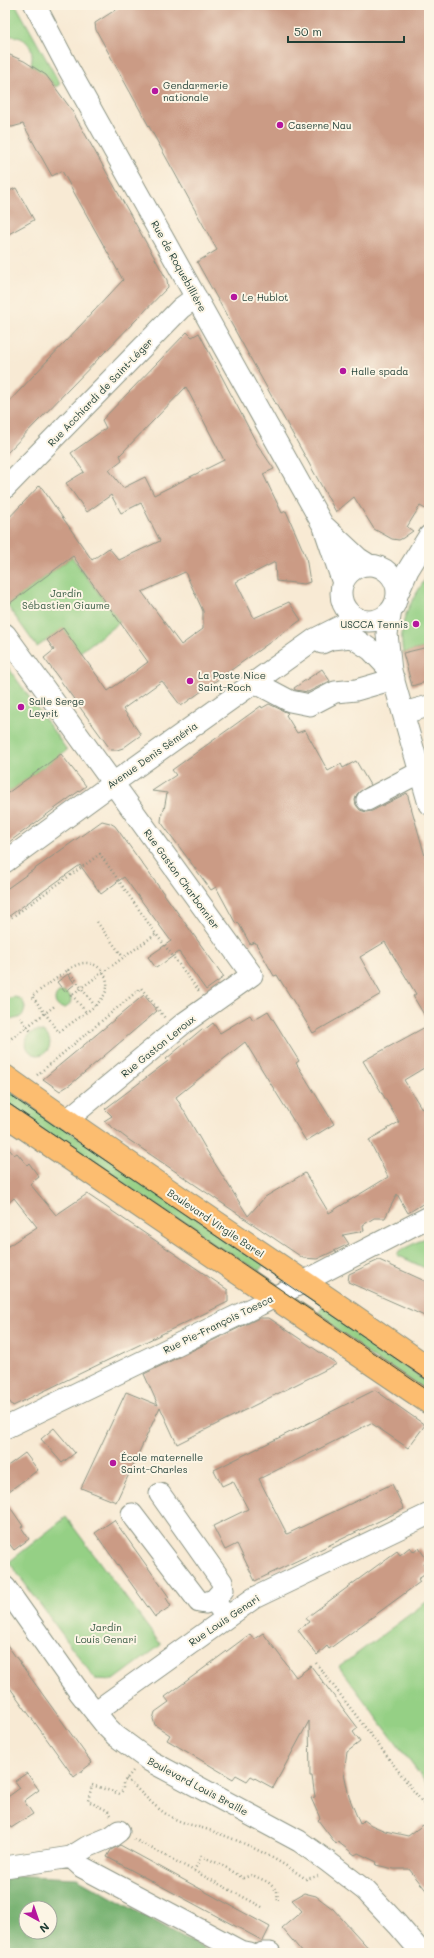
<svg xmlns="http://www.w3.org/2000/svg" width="434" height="1958" font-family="Mali,sans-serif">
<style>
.green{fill:#95d085;stroke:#5a865c}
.forest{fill:#78b272;stroke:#4c7853;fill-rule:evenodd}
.building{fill:#cb9b85;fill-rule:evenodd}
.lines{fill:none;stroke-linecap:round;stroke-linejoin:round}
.minor-casing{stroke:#8c9484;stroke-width:23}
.major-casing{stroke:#8c9484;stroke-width:24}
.path{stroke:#8c9484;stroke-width:2.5;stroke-dasharray:1 3;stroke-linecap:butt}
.minor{stroke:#fff;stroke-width:21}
.major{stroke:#fcbd6f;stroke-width:22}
.tram{stroke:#1f3d34;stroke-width:1}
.poi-dot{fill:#b5179e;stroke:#fcf5e5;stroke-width:1.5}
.labels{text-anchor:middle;stroke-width:4;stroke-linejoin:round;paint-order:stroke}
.poi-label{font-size:10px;fill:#1f3d34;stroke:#fcf5e5;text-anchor:start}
.street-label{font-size:10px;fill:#1f3d34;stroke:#fcf5e5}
.park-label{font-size:10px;fill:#375a44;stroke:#fcf5e5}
</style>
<rect width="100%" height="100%" fill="#fcf5e5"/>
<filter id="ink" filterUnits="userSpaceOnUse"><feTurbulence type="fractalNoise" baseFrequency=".025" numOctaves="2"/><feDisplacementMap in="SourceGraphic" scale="8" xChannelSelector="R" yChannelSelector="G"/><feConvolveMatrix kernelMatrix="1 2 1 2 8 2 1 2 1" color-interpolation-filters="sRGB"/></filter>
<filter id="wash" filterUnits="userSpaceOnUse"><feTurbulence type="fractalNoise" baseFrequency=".012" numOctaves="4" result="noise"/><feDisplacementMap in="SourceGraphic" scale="16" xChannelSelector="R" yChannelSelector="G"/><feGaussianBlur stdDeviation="0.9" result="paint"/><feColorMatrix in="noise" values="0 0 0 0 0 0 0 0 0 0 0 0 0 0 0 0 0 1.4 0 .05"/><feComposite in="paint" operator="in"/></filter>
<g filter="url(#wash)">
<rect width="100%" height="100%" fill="#f8ead4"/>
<path class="green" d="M5 5H16L60 84 56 87 47 77 31 65C36 46 24 34 5 36Z
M72 557 120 622 80 652 63 629 37 647 7 605Z
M429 573V663L424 648 403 653C397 619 412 601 429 573Z
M5 663 67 750 5 795Z
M55 1000a8 8 0 1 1 16 0a8 8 0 1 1-16 0Z
M3 1008a11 11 0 1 1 22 0a11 11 0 1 1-22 0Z
M26 1043a12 12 0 1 1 24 0a12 12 0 1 1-24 0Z
M5 1088 264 1264 256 1276 5 1106Z
M429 1236V1270L397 1255 399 1251Z
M325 1303 429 1375V1396L315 1318Z
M66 1517 161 1645 114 1680 95 1679 9 1562Z
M429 1600V1787L339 1667Z"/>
<path class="forest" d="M5 1875 77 1878 212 1953H5ZM26 1908H50V1932H26Z"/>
<g id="blocks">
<path class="building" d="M123 5H429V511L420 506 407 527 413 531 403 538 399 540 392 539 374 529 354 497 336 512 197 262 217 250 96 30 95 23Z
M5 53 24 61 46 75 71 109 167 280 168 287 5 455V406L123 280 62 171 52 176 23 124 12 127 5 126Z
M16 188 34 220 5 236V193Z
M187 332 192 337 199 333 257 444 274 469 263 474 282 513 286 511 306 557 310 582 304 584 276 581 275 562 236 582 254 618 289 602 301 620 181 706 162 681 123 709 141 735 123 748 117 750H111L44 658 54 650 47 640 63 628 108 691 148 662 73 556 5 607V522L40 485 92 560 109 548 119 560 160 541 141 503 121 513 111 495 87 512 66 483 84 472 71 453 106 428 102 420ZM186 387 224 460 154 495 145 477 123 488 109 470 122 460 120 455ZM185 572 203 611V629L181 645 142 592Z
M424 648 429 663V681L412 686 403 653Z
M322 669 330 681 308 692 295 690 294 688Z
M269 704 288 713 286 715 297 733 305 730 328 771 341 764 343 768 356 761 370 785 357 794 355 800 356 805 360 810 366 812 372 811 407 793 429 870V1023L413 996 416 994 385 942 360 957 381 994 313 1033 277 975 274 976 255 942 250 944 238 922 236 924 216 887 211 890 161 822 162 812 164 810 167 793 152 791 176 775 172 770 261 706 262 708Z
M61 754 86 786 5 845V795Z
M102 821 110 823 115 826 224 977 206 990 179 952 156 968 148 957 171 941 124 877 101 894 80 865 5 919V890Z
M68 974 75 984 65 992 57 982Z
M144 995 157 1011 71 1084 60 1091 43 1079Z
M268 1011 299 1061 296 1063 334 1124 306 1141 245 1042 176 1097 207 1151 248 1216 265 1197 305 1173 329 1213 388 1177 369 1140 399 1122 363 1061 429 1025V1065L404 1080 422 1109 429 1105V1200L408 1213 397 1194 385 1218H374L363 1225 364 1231 343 1235 349 1244 317 1259 303 1258 129 1140 104 1121 112 1116 105 1109 168 1061 166 1059 202 1029 204 1030 213 1023 220 1033 250 1015 253 1020Z
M5 1144 14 1155 17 1153 27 1165 29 1163 39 1177 30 1184 56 1215 87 1194 228 1290V1302L13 1406 5 1396V1248L37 1227 14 1198 5 1206Z
M379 1260 429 1283V1318L348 1282 349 1274Z
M259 1318H269L337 1364 177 1444 160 1407 116 1502 81 1488 126 1392 158 1405 144 1374Z
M375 1390 425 1425 408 1448 371 1423 259 1479 287 1534 392 1484 404 1509 255 1581 237 1544 225 1550 213 1526 248 1509 233 1481 222 1486 214 1470Z
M54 1428 75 1453 62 1463 41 1439Z
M25 1453 38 1470 5 1494V1468Z
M5 1500 23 1526 21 1527 29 1539 14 1550 5 1538Z
M114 1520 169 1597 166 1598 171 1606 155 1617 95 1533Z
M410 1547 414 1552 419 1548 427 1560 423 1563 429 1572 418 1579 420 1582 329 1649 327 1646 317 1655 298 1630 309 1622 306 1618 397 1551 400 1555Z
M263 1633 296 1677 311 1666 358 1728 353 1732 360 1742 347 1752 344 1773 349 1797 360 1824 364 1820 371 1825 385 1831 408 1836 423 1825 429 1833V1894L409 1869H394L376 1865 377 1862 358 1853 355 1855 338 1842 336 1844 318 1820 320 1818 311 1798 315 1797 312 1776H310L309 1721 273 1788 251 1776 247 1781 236 1775 233 1779 167 1740 170 1735 155 1725 153 1719 155 1712 169 1702 165 1697 250 1634 254 1639Z
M5 1642 92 1763 74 1777 5 1681Z
M27 1773 39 1790 24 1801 33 1814 11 1828 5 1819V1799L20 1788 15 1781Z
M120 1845 270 1927 263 1941 107 1857 111 1850Z
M304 1893 316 1896 333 1909 373 1953H303L282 1928 302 1911 292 1900Z"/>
</g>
</g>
<g filter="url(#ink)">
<use href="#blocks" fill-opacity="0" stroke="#8c9484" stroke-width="1"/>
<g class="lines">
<g class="minor-casing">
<path id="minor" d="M35 5 68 68 324 527 343 583
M5 488 181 308 196 297
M325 527 358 558 369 565
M341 593a28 28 0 1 1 56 0a28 28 0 1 1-56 0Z
M397 595 408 570 429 536
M391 610 387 634 391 671 429 804
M5 634 252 975 184 1023 67 1120
M322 643 331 639 352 637 371 650 391 671
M254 682 290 701 310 705 335 692 356 690 394 679
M403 713 429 706
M367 800 420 772
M5 862 112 784 315 639 357 618
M5 1428 259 1305 429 1217
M160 1494 222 1582 223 1590 214 1600 226 1617
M132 1514 199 1602 205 1603 214 1600
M5 1587 80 1693 107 1727 116 1736 150 1761 299 1841 327 1861 366 1891 398 1925 422 1953
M95 1712 254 1598 429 1514
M71 1857 82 1867 240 1951 250 1953
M5 1867 71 1857 87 1847 111 1837 119 1831
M263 1953H270"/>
</g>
<g class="major-casing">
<path id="major" d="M5 1076C144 1176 289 1269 429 1368
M5 1115 429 1403"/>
</g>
<path class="path" d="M5 922 100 854 156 934
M97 922 123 957
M68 970 95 1006 59 1032 32 996Z
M68 970C75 965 83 961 92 964 103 967 110 981 106 991 104 997 99 1002 95 1006
M72 995 86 1012
M70 996 156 934 199 991
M20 1017 32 1033
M5 1043 56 1005
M37 1075 141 988 165 1018
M316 1663 429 1811
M126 1779C142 1792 155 1809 173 1818 186 1825 203 1827 217 1833 249 1844 279 1860 306 1879L318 1876
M111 1815 108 1811 88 1801 92 1785 120 1794 123 1790V1783L133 1771
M134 1839 264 1908
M194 1871 201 1856 222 1865 243 1878 252 1875 268 1882 277 1891 278 1903"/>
<use href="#minor" class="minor"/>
<use href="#major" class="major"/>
<path class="tram" d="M5 1092 429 1381
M5 1101 429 1391"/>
</g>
</g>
<g class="poi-dot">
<circle cx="155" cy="91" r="4"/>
<circle cx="280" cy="125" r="4"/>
<circle cx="234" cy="297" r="4"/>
<circle cx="343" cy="371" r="4"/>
<circle cx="416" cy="624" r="4"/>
<circle cx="190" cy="681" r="4"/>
<circle cx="21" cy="707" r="4"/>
<circle cx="113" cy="1463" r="4"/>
</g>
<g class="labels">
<g class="poi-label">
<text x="163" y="89">Gendarmerie<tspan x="163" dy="12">nationale</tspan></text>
<text x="288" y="129">Caserne Nau</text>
<text x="242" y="301">Le Hublot</text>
<text x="351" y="375">Halle spada</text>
<text x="408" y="628" text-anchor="end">USCCA Tennis</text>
<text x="198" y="679">La Poste Nice<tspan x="198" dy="12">Saint-Roch</tspan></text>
<text x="29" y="705">Salle Serge<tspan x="29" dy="12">Leyrit</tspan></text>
<text x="121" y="1461">École maternelle<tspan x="121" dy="12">Saint-Charles</tspan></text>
</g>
<g class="street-label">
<text transform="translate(179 266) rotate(61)" y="4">Rue de Roquebillière</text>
<text transform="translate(100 392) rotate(-46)" y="4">Rue Acchiardi de Saint-Léger</text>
<text transform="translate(152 755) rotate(-35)" y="4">Avenue Denis Séméria</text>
<text transform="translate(182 879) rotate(54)" y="4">Rue Gaston Charbonnier</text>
<text transform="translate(158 1046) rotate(-39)" y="4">Rue Gaston Leroux</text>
<text transform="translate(216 1223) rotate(34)" y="4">Boulevard Virgile Barel</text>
<text transform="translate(218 1324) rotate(-26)" y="4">Rue Pie-François Toesca</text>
<text transform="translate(224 1620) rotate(-34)" y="4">Rue Louis Genari</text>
<text transform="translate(198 1786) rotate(28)" y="4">Boulevard Louis Braille</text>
</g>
<g class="park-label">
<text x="66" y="597">Jardin<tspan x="66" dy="12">Sébastien Giaume</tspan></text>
<text x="106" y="1631">Jardin<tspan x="106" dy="12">Louis Genari</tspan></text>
</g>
</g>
<rect width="434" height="1958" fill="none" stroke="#fcf5e5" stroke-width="20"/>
<g transform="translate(38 1920) rotate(140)"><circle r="19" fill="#fcf5e5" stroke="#a4ab9e"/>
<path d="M0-3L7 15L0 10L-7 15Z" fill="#b5179e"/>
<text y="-6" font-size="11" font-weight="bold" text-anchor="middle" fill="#1f3d34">N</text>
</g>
<path d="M288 36v6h116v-6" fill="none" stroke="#1f3d34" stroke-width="2"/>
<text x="294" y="36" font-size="12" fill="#1f3d34" stroke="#fcf5e5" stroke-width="3" paint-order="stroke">50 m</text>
</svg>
